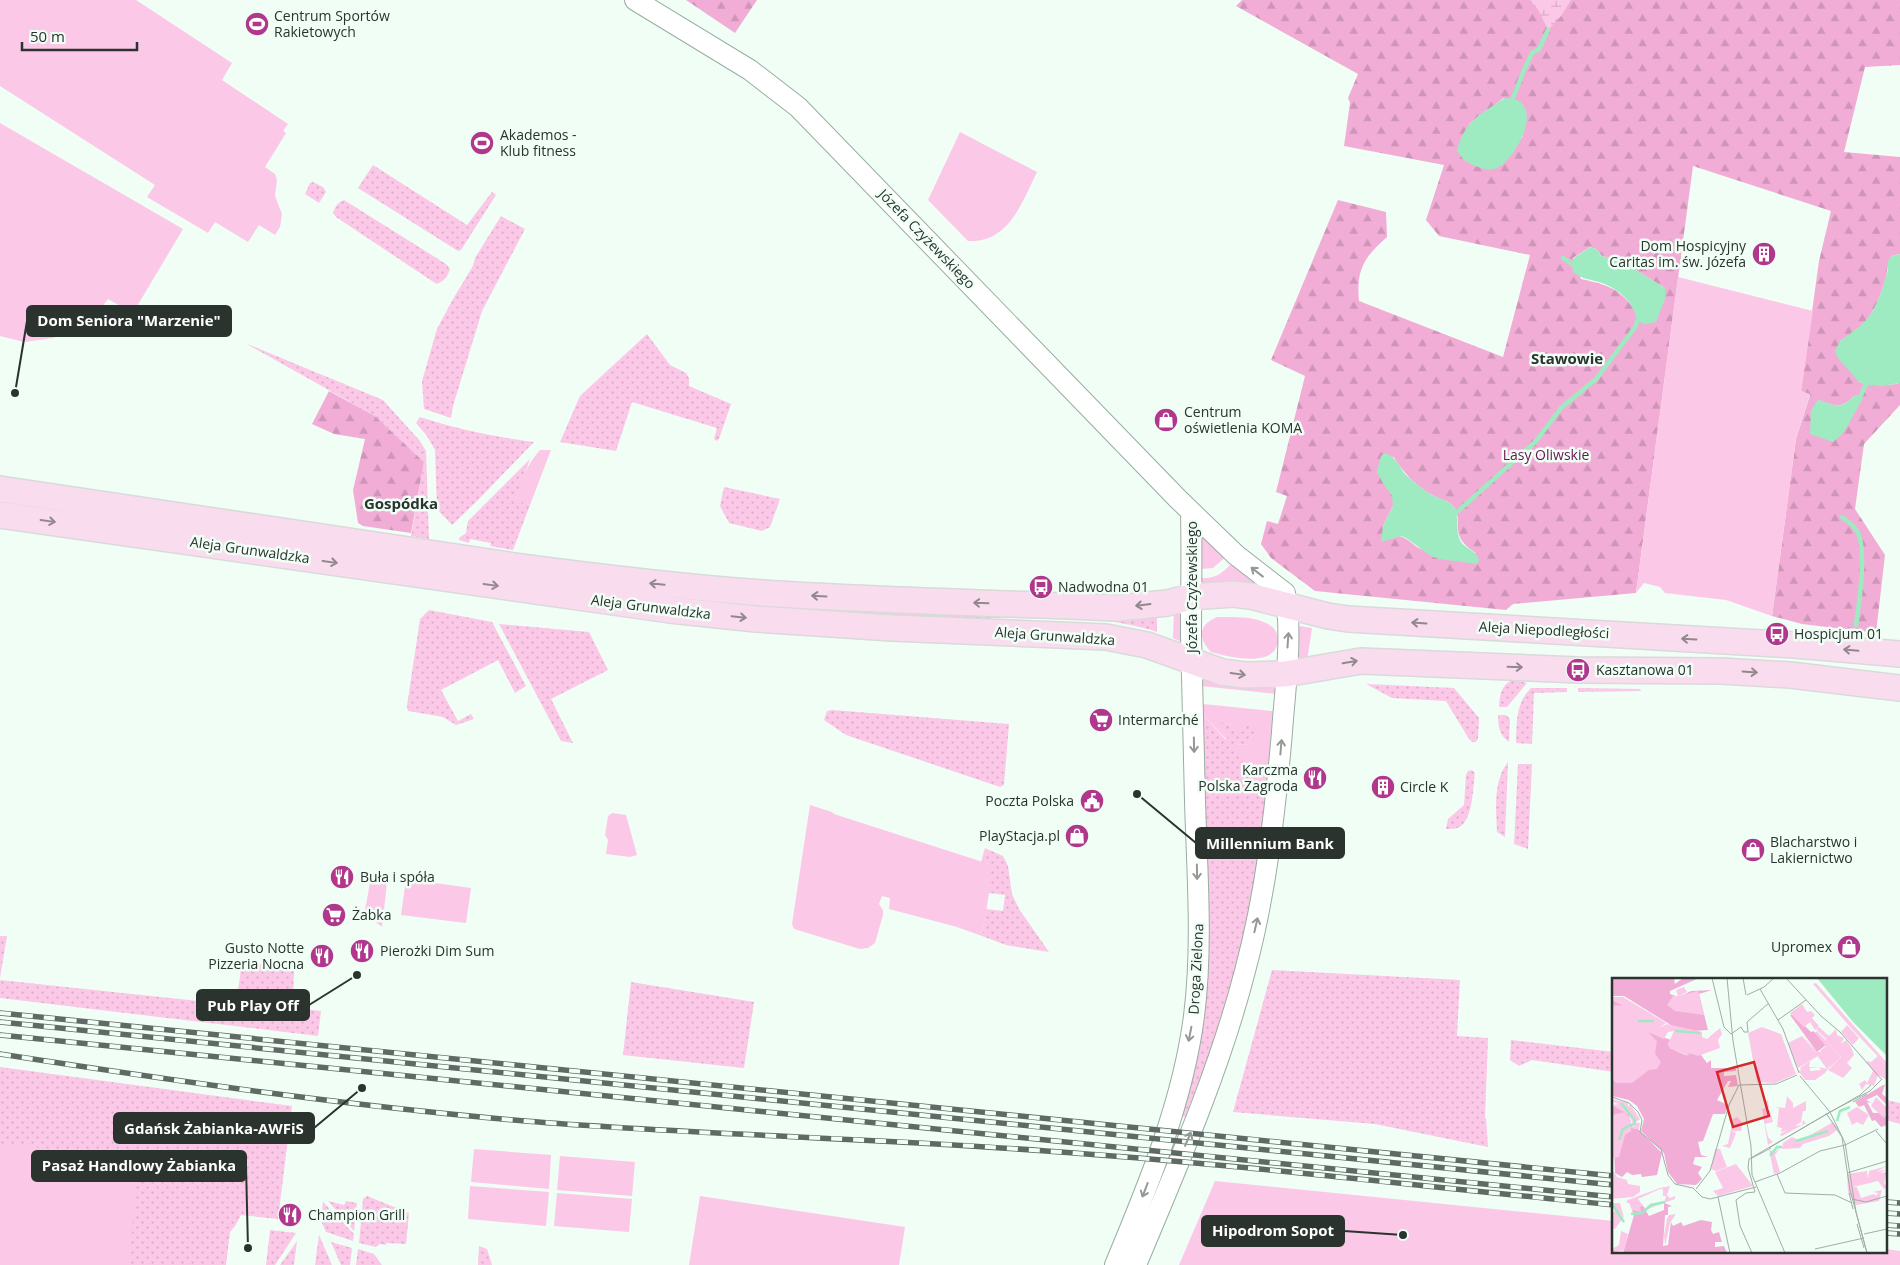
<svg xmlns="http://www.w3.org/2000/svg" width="1900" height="1265" font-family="'Open Sans',sans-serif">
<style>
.grass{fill:url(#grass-dots)}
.forest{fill:url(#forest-firs);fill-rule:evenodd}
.wetland{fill:url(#wetland-marsh)}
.green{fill:#fcc8e7}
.water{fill:#9eebc2}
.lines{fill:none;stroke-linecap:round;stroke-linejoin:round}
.stream{stroke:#9eebc2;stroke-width:4.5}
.tertiary-casing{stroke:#98aea1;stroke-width:22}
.primary-casing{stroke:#d9dad9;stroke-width:28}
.tertiary{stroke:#fff;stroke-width:20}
.primary{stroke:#f9ddee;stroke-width:25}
.rail-casing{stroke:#606a64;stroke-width:5.5}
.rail{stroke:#f0fef6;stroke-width:4;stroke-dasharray:11;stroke-linecap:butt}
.oneway{stroke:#92888e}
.oneway2{stroke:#949996}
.labels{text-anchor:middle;stroke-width:5;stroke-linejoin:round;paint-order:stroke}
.poi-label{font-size:14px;fill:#2a332e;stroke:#f0fef6;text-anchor:start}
.street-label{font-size:14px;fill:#2a332e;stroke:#f0fef6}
.park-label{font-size:14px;fill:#64174d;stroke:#f0fef6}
.neighbourhood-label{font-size:15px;font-weight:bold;fill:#2a332e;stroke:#f0fef6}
.inset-river{fill:none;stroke:#9eebc2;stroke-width:2.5}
.inset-road{fill:none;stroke:#a1ada6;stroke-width:1}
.view{fill:#d62828;fill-opacity:0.15;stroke:#d62828;stroke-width:2.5}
.inset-edge{fill:none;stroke:#2a332e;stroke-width:2.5}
.leader{fill:none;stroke:#2a332e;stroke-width:2}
.callout-dot{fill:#2a332e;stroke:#f0fef6;stroke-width:2}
.callout{fill:#2a332e;stroke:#2a332e;stroke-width:2}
.callout-label{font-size:15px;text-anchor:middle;font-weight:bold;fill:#fff}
</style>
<defs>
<pattern id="grass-dots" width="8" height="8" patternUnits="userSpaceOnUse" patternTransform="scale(1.25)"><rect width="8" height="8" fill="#fcc8e7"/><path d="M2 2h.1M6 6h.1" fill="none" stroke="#d8acc6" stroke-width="1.8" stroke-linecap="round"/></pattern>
<pattern id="forest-firs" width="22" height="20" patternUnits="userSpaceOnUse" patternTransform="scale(1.25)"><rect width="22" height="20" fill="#f1add6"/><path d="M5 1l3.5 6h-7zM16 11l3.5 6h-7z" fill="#cf95b8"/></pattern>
<pattern id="wetland-marsh" width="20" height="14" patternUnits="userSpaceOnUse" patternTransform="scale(1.25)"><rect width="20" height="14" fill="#fcc8e7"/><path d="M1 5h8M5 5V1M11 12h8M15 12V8" fill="none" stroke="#d8acc6"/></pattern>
</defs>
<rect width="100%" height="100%" fill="#f0fef6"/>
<path class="grass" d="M373 165 467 225 492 192 496 195 461 250 458 251 358 188Z
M313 182 323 187 326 192 319 203 305 194 310 183Z
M344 200 446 264 450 269C447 278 445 280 437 284L432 281 336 217 333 213C335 207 338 202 344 200Z
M501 216 525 229 482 311 453 406 451 418 424 409 422 381 437 329 453 299 473 266 475 258Z
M647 334 670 365 686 373 689 378V386L731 404 719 439 717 441 714 439 717 428 632 402 616 451 560 442 580 396Z
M245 343 383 400 420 441 426 451 429 539 411 536 424 462 375 416Z
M420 417C457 429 494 437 534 442L478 500 452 525 437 509 435 450 427 436 416 423Z
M530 459 516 499 530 505 513 550 490 546 491 543 470 539 469 543 459 540V538L466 533 468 521Z
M724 487 780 499 770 527 762 531 729 523 720 506Z
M455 565 1157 612V632C1102 614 1022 615 965 620L720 607Z
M429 610 492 622 526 686 515 693 498 660 441 690 458 721 471 714 474 719 456 725 443 717 408 711 407 706 420 619Z
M499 624 589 632 608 670 551 699 573 743 561 741Z
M1514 679 1527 683 1507 707H1499C1500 694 1501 685 1514 679Z
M1366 684 1454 688 1479 718 1478 738 1476 742H1472L1469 739 1446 701 1392 698Z
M1531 688H1567V692L1534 693 1532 744 1516 743C1517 723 1515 704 1531 688Z
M1578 688 1640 689 1641 691 1578 692Z
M832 710 1009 724 1004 785 1000 787 846 735 824 720 827 711Z
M1203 715 1226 740 1228 736 1219 726 1221 722 1233 725V731L1248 723 1256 724V734L1252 736 1247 745 1235 744 1266 795 1261 840 1247 920 1234 974 1210 1052 1185 1117 1182 1116 1205 819Z
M1498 715H1506L1510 719 1509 742C1499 735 1498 726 1498 715Z
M1508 762 1505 837 1497 832C1496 809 1493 781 1508 762Z
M1518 764H1532L1528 849 1514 844Z
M1472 770 1475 773C1473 786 1473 817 1461 826 1457 829 1451 829 1446 829L1448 819 1464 805 1466 775 1468 771Z
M985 848 1003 856 1008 866 1012 894 1019 909 1049 952 1006 945 982 936 986 909 1003 911 1005 895 989 893V864L981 862Z
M0 936H7L0 978Z
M242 962 294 968 293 1008 321 1011 318 1036 0 998V980L236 1005Z
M1272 970 1460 980 1457 1036 1488 1038 1485 1118H1486L1488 1147 1375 1124 1233 1112Z
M631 982 754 1002 744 1068 623 1055Z
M1511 1040 1614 1052V1072L1532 1060 1519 1066 1510 1060Z
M0 1067 292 1106 278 1219 241 1215 235 1226 230 1232 226 1265H0Z
M1886 1100 1900 1103V1124L1886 1120Z
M367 1196 409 1213 406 1244 386 1243V1245L380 1244 376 1247 359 1243 363 1199Z
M328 1201 344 1205 346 1201 357 1203 354 1231Z
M323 1202 354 1234 353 1241 326 1232 321 1221Z
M270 1230 296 1233 275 1265H266Z
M319 1235 332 1265H315Z
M297 1241 294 1265H280Z
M331 1242 352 1248 350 1265H341Z
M479 1246 487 1249 492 1265H478Z
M358 1249 374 1254 382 1265H356Z"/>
<path class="forest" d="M686 0H757L735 33Z
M1242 0H1900V65L1865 67 1844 152 1900 157V254L1892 256C1887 263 1888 269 1886 278 1881 293 1875 313 1863 324 1857 331 1848 336 1840 341L1859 382C1873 386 1886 386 1900 383V405L1864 444 1855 509 1885 555 1876 633 1802 624 1772 616 1796 439 1810 395 1801 391 1819 261 1831 211 1693 166 1636 593 1513 604 1506 610 1315 591 1271 558 1261 544 1267 521 1278 524 1287 496 1276 492 1305 376 1271 360 1338 200 1386 212 1387 237C1364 257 1356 270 1359 301L1503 357 1530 255 1439 236 1426 220 1444 165 1344 146 1350 103 1348 98 1358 74 1236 6ZM1504 98 1523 136 1502 165 1469 124ZM1590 247 1596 249 1602 256 1621 261 1665 288 1636 312C1620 288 1608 285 1581 279L1573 258ZM1855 395 1833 442 1818 400C1836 406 1841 410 1855 395ZM1393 456C1403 472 1416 487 1434 496 1439 499 1447 500 1451 504 1467 520 1445 534 1476 553 1465 553 1428 553 1421 549 1410 544 1407 535 1394 536L1383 526 1393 506Z
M329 391 375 416 424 462 411 533 363 526 358 523 353 490 365 439 334 434 312 424Z"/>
<path class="wetland" d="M1530 0H1571L1561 16 1548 30 1539 11Z"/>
<path class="green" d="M0 0H136L232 63 222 80 288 124 283 131 286 133 265 167 275 174 277 180 275 196 282 214 280 227 275 235 259 225 248 242 215 222 208 233 147 197 155 185 0 86Z
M0 123 183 229 133 313 108 299 95 316 72 331 53 338 24 342 0 336Z
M960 132 1037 172C1022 202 1009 243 968 241L928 200Z
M1678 277 1813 311 1801 391 1810 394 1796 439 1772 616 1726 600 1665 593 1660 587 1644 583 1636 593Z
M540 450H551L530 505 516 500C521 481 527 464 540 450Z
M1202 528 1228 555 1213 568 1201 569Z
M1234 561 1268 587 1201 585V578C1217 579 1223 572 1234 561Z
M1174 609H1183L1182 642 1173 638Z
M1217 617C1233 617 1254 616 1268 624 1273 627 1278 632 1278 639 1278 669 1228 657 1211 652 1198 638 1198 625 1217 617Z
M1300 626 1312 628 1307 661 1297 662 1298 629Z
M1203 677 1276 686V694L1201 686Z
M1203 704 1273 711 1266 795 1232 747 1235 744 1247 745 1252 736 1256 733V725L1248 723 1242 732 1233 731V725L1221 722 1220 726 1228 736 1227 740 1203 715Z
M810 805 832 812 834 814 989 864V893L982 936 957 927 889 909 890 898 882 896 879 904 883 910V915L875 943 868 948 860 949 794 929 792 924Z
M612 813 626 815 637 855 630 857 606 854 608 840 605 835 608 816Z
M372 872 388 874 382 927 371 919 365 910Z
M406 879 471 888 466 923 401 915Z
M0 1144 139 1157 129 1265H0Z
M474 1149 551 1155 549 1189 471 1182Z
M560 1156 635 1162 632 1196 557 1190Z
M1215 1181 1614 1221V1251H1886V1249L1900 1251V1265H1179Z
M470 1186 549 1192 546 1226 468 1219Z
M557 1193 632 1199 629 1232 554 1226Z
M700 1196 905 1227 899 1265H689Z"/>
<path class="water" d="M1505 98C1551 98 1513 166 1494 169 1486 171 1470 165 1464 160 1462 158 1459 153 1457 150 1465 120 1481 114 1505 98Z
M1590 247 1596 249 1602 256 1621 261 1665 288V299L1656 322 1645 324 1637 321C1634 302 1620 290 1602 283 1590 279 1583 280 1573 272L1572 264 1574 258Z
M1900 254V383L1888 385H1869L1859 382 1838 358 1835 351 1840 341 1863 324 1873 311 1881 293 1888 270V261L1892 256Z
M1855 395H1861L1863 398 1844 432 1833 442 1810 434 1811 410 1818 400C1837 406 1841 410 1855 395Z
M1385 453C1396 456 1399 467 1406 475 1414 482 1424 491 1434 496 1439 499 1448 500 1452 505 1461 515 1454 530 1461 542 1467 550 1477 550 1479 561L1477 564 1439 559 1431 556 1406 538 1401 536 1381 542 1383 526 1393 506 1392 495 1384 485 1377 472 1381 456Z"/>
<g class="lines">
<path class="stream" d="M1513 98 1524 70 1532 53 1539 49 1548 30
M1563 258 1572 264
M1861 395 1866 384
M1456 513 1536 441 1561 408 1596 379 1636 326 1637 321
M1842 517C1848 521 1855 526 1858 533 1867 551 1859 605 1856 625"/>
<g class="tertiary-casing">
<path id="tertiary" d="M635 0 750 70 798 107 1178 499 1236 555 1285 593C1293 634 1285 689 1282 732 1275 813 1266 893 1245 971 1219 1072 1176 1169 1136 1265
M1115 1265C1148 1186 1183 1102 1194 1016 1203 945 1197 872 1195 801 1194 746 1192 690 1191 635 1191 594 1192 553 1191 512"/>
</g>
<g class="primary-casing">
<path id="primary" d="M0 489 515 566C598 577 680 587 763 593 882 601 1001 603 1119 608L1167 603 1191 597 1233 594 1250 596 1328 616 1348 619 1795 645 1900 654
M0 515 670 610 756 619 892 628 1106 637 1147 645 1222 672 1245 675 1285 674 1361 661 1578 670 1721 671 1790 675 1900 688"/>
</g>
<use href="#tertiary" class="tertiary"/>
<use href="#primary" class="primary"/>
<g class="rail-casing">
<path id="rail" d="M0 1013 1614 1176
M0 1022 1614 1185
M0 1035 1614 1197
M0 1054C175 1081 349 1106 525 1121 699 1135 873 1138 1046 1151 1236 1164 1425 1187 1614 1205
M1886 1202 1900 1203
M1886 1213 1900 1214
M1886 1225 1900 1226
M1886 1233 1900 1234"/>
</g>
<use href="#rail" class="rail"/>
</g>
<defs><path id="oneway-shaft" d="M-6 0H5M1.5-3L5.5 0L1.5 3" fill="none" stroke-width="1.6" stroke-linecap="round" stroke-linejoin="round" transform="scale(1.25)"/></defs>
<g class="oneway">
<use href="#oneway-shaft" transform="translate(48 521) rotate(8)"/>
<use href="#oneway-shaft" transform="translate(330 562) rotate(8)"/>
<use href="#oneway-shaft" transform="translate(657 584) rotate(-174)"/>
<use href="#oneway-shaft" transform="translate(491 585) rotate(8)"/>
<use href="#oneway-shaft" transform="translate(819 596) rotate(-177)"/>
<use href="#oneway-shaft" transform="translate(981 603) rotate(-178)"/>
<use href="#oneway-shaft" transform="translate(1143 605) rotate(173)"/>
<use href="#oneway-shaft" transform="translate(739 617) rotate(6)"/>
<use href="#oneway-shaft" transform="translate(1419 623) rotate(-176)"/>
<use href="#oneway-shaft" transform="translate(1689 639) rotate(-177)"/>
<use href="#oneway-shaft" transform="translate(1851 650) rotate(-175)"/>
<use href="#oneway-shaft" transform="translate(1350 662) rotate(-10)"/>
<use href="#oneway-shaft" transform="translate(1515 667) rotate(2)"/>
<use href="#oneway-shaft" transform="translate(1750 672) rotate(4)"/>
<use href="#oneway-shaft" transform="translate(1238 674) rotate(8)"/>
</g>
<g class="oneway2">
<use href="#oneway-shaft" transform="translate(1257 572) rotate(-142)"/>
<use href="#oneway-shaft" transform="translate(1288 640) rotate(-86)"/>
<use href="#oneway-shaft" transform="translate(1194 745) rotate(89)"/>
<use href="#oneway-shaft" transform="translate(1281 747) rotate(-85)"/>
<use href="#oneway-shaft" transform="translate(1197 872) rotate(89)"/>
<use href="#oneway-shaft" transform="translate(1256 925) rotate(-77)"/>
<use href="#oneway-shaft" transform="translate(1190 1034) rotate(101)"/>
<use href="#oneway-shaft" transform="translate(1188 1139) rotate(-67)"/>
<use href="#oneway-shaft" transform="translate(1145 1190) rotate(111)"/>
</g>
<defs>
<g id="stadium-disc" transform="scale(1.25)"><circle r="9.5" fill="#b0378b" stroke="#f0fef6"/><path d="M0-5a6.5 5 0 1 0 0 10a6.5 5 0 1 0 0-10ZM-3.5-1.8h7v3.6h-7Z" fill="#fff"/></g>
<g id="building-disc" transform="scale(1.25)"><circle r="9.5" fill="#b0378b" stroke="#f0fef6"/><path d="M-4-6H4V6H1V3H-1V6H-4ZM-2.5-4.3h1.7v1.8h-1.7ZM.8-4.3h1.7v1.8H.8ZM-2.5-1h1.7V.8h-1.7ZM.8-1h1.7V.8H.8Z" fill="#fff"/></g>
<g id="shop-disc" transform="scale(1.25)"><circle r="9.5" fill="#b0378b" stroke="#f0fef6"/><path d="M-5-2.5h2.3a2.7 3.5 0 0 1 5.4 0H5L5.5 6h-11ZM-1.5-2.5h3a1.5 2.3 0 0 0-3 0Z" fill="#fff"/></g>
<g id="bus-disc" transform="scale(1.25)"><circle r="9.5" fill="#b0378b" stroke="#f0fef6"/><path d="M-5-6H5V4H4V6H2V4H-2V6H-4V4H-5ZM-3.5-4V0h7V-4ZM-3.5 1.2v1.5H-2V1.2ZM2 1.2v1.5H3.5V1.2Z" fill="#fff"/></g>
<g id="supermarket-disc" transform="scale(1.25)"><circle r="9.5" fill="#b0378b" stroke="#f0fef6"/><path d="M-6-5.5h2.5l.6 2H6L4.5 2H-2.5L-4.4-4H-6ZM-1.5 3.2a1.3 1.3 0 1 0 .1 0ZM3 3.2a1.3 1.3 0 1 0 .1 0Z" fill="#fff"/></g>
<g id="restaurant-disc" transform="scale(1.25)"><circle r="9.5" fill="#b0378b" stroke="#f0fef6"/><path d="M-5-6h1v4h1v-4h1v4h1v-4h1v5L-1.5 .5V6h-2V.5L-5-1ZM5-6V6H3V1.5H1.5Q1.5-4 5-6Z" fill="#fff"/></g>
<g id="civic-disc" transform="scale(1.25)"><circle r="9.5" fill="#b0378b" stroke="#f0fef6"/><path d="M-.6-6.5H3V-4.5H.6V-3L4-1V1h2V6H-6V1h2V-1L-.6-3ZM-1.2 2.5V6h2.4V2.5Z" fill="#fff"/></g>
</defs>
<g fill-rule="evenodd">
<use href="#stadium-disc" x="257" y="24"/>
<use href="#stadium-disc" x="482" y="143"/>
<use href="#building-disc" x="1764" y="254"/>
<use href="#shop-disc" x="1166" y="420"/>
<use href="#bus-disc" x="1041" y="587"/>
<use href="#bus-disc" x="1777" y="634"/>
<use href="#bus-disc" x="1578" y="670"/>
<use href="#supermarket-disc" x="1101" y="720"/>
<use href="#restaurant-disc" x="1315" y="778"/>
<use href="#building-disc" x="1383" y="787"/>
<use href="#civic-disc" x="1092" y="801"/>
<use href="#shop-disc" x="1077" y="836"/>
<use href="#shop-disc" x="1753" y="850"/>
<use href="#restaurant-disc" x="342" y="877"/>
<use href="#supermarket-disc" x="334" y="915"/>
<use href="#shop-disc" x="1849" y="947"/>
<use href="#restaurant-disc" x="362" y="951"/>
<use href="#restaurant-disc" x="322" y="956"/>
<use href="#restaurant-disc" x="290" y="1215"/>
</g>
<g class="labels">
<g class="poi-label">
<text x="274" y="21">Centrum Sportów<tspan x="274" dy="16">Rakietowych</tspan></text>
<text x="500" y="140">Akademos -<tspan x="500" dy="16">Klub fitness</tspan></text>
<text x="1746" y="251" text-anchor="end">Dom Hospicyjny<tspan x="1746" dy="16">Caritas im. św. Józefa</tspan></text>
<text x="1184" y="417">Centrum<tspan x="1184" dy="16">oświetlenia KOMA</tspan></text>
<text x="1058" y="592">Nadwodna 01</text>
<text x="1794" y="639">Hospicjum 01</text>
<text x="1596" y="675">Kasztanowa 01</text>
<text x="1118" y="725">Intermarché</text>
<text x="1298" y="775" text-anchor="end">Karczma<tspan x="1298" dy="16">Polska Zagroda</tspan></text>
<text x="1400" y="792">Circle K</text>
<text x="1074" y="806" text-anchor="end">Poczta Polska</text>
<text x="1060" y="841" text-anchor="end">PlayStacja.pl</text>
<text x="1770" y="847">Blacharstwo i<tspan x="1770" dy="16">Lakiernictwo</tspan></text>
<text x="360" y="882">Buła i spóła</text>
<text x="352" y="920">Żabka</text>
<text x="1832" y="952" text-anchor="end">Upromex</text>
<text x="304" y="953" text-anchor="end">Gusto Notte<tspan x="304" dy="16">Pizzeria Nocna</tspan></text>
<text x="380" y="956">Pierożki Dim Sum</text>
<text x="308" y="1220">Champion Grill</text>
</g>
<g class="street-label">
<text transform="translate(927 239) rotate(46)" y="5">Józefa Czyżewskiego</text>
<text transform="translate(250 550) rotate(8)" y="5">Aleja Grunwaldzka</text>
<text transform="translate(1192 587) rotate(-90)" y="5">Józefa Czyżewskiego</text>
<text transform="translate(651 607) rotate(7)" y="5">Aleja Grunwaldzka</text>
<text transform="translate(1544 630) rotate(3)" y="5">Aleja Niepodległości</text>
<text transform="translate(1055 636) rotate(4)" y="5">Aleja Grunwaldzka</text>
<text transform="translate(1196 969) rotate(-87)" y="5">Droga Zielona</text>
</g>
<g class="park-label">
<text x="1546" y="460">Lasy Oliwskie</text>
</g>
<g class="neighbourhood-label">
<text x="1567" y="364">Stawowie</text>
<text x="401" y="509">Gospódka</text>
</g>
</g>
<g transform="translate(1612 978)">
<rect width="275" height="275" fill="#f0fef6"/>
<path d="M204 5 275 85V88L239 50 201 6ZM191 58 205 74H209L218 88 213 95 203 102H193L186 92 189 93 188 90 198 83 197 89 207 90H198V93L209 92 207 89 215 91ZM175 118 181 125V130L194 123V133H191L189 144 183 148 190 147 191 142 194 145 170 158H169L168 156 176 152 169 154 170 150 165 149 167 130H165L164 129 173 130ZM0 121 16 125V129L18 126 28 141 23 145H28L27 151 19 150 22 148 18 138 0 127 7 126 0 124ZM156 122 157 130 154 131 158 132 161 144 153 146 156 159 161 164 156 167 150 131 154 130 153 124ZM275 188 264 194 275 191 268 195 275 194 272 205 275 209 272 211 266 203 241 209H245L249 220 262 216 264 218 266 215 261 214 270 212 267 223 244 227 236 214 235 196 255 193 256 201 257 193ZM58 208 55 217 58 220 63 218V221L52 225 54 218H51V211H48L26 221 34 231 38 227 51 225 34 232 30 228 29 235 20 232 17 225H8L12 240 0 227V225H15V221L16 222 48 210Z" fill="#fcc8e7"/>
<path d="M0 0H62L63 6 71 0H87L58 13V16L67 19 79 13 100 12 87 16 96 52 81 53 62 49 12 18H0ZM0 22 22 33 37 54 59 62 56 66 58 70 73 77 77 75 89 77 95 85 99 82V90H124V93L112 94V98L124 97 126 108 116 109 119 103H116L105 122 116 127 113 136H101L91 163 86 164 89 177 96 179H83L81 186 90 189 86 195 90 201 84 207 65 206 56 194 52 175 29 153 32 141 25 128 17 122 0 118ZM181 36 192 49V42L199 43 193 48 199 54 204 52 201 53 213 62 214 67 205 74 178 37ZM271 107H273L270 116 275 120V127L265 117 254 122 260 125 255 124 261 135H268L273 129 275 130 272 140 275 135V147L269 149 263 142 260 143 252 127 247 129 243 124ZM0 127 17 137 19 146 24 144 19 150 26 151 50 175 45 197 30 199 29 196 20 197 15 194 10 199 3 195ZM52 225 60 228 56 229V237H53L51 268 56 267 59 244 61 248 69 244 71 248 89 242 100 244 99 252 101 256 107 254 109 261 110 264H103V269L112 268 115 275H11L22 237 20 232 29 234 28 229 31 228 37 238 52 232Z" fill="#f1add6"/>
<path d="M205 53 229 79 218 89 208 73 214 68 203 55ZM264 119 275 130 272 140 259 128Z" fill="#fcc8e7"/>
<path d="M103 171H108L115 189 104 193 99 191Z" fill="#fcc8e7"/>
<path d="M72 9 75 14 67 18 86 13 92 37 63 33 55 27 61 18H66L64 12ZM0 19H11L54 45 47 50 55 46 90 54V59L95 61 108 50 110 56 106 62 108 70 86 78 77 75 76 78 58 70 56 66 62 53 56 54 52 61 36 54 45 63 43 76 49 84 45 91 37 92 20 105H4L0 101V27L12 28 0 22ZM190 26 195 34 199 33 203 37 200 40 207 48 203 52 198 44 192 49 178 35ZM235 47 247 60 241 67 229 54ZM150 49 169 56 184 96 163 105 145 104 136 55ZM207 49 217 58 224 51 225 57 232 60 229 66 234 62 239 69 242 77 235 85 240 90 231 100 216 92 229 79 217 66 214 67V61L204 51ZM190 58 206 78 186 90 176 65ZM266 78 275 88V102L266 97 262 108 254 106 250 112 247 106 253 102 255 105 261 93 254 83 259 84ZM245 129 257 137 251 147 245 144 240 147 235 135ZM13 134 19 142V153L13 157 7 179 1 180 0 190V137ZM125 139 131 145 129 153H120L124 155 118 170 110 168 116 166 121 141ZM221 144 226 151 217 158 191 166 188 170 170 171 171 165 180 159 188 163ZM169 169 163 177 168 194 162 196 157 172 163 174ZM124 186 141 208 106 218 101 213 111 210 103 194ZM0 191 5 199 15 202 16 206 28 208V214L21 219 0 221ZM5 232 11 240 3 251 0 250V235ZM64 236 58 245 53 268 52 257 55 241 57 237ZM9 253 16 256 12 272 0 275V271L7 267Z" fill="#fcc8e7"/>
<path d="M205 0H275V78L241 44Z" fill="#9eebc2"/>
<path class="inset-river" d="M26 43H42M63 53 88 55M9 125 21 140M225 143 228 133 238 129M7 162 11 151 23 145 22 140M184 163 216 153M158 178 165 169H170M0 226 12 244M19 236 30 235 39 227 53 224"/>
<path class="inset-road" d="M100 0 112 49 119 56 129 49 132 54H136L135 44 157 25M115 0 121 63 139 168 140 197 173 275M131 0 134 17M174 0 209 38M148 11 171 51 187 95M135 17 152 9 162 0M209 38 228 54 270 102M166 42 194 22M188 98 218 134 258 113 270 101M0 119 17 125 26 134 30 142 28 154 49 171 56 197 63 206 81 210 90 219 98 221 144 209M241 124 255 116M214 135 230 159 238 212 255 275M264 153 275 166M157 170 218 134 233 165 244 234 255 275M140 180 159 170M235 195 275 183M165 196 173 215 223 217 240 225M143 204 168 195 208 173 233 167 266 151M84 211 98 193 117 127 127 107 164 106 185 97M237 215 241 231M106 219 118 275M240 221 254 224 275 218M245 246 252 270M252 256 275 251M203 271 252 260M140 275 128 248 124 222 134 215 143 214 136 190 137 181 248 117 259 107"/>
<path class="view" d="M142 84 157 138 121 149 105 94Z"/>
<rect width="275" height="275" class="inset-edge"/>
</g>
<path class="leader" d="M15 393L27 321M1137 794L1196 843M357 975L309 1005M362 1088L314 1128M248 1248L246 1166M1403 1235L1344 1231"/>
<g class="callout-dot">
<circle cx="15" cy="393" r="5"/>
<circle cx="1137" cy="794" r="5"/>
<circle cx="357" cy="975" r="5"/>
<circle cx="362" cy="1088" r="5"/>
<circle cx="248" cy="1248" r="5"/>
<circle cx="1403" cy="1235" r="5"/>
</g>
<g class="callout">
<rect x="27" y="306" width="204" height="30" rx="5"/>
<rect x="1196" y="828" width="148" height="30" rx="5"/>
<rect x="197" y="990" width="112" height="30" rx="5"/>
<rect x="114" y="1113" width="200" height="30" rx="5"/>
<rect x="32" y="1151" width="214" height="30" rx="5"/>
<rect x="1202" y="1216" width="142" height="30" rx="5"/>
</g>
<g class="callout-label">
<text x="129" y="326">Dom Seniora "Marzenie"</text>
<text x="1270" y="849">Millennium Bank</text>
<text x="253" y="1011">Pub Play Off</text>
<text x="214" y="1134">Gdańsk Żabianka-AWFiS</text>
<text x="139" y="1171">Pasaż Handlowy Żabianka</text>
<text x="1273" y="1236">Hipodrom Sopot</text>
</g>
<path d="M22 42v8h115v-8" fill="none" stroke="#2a332e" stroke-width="2.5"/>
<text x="30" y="42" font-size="15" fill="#2a332e" stroke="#f0fef6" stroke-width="4" paint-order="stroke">50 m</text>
</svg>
